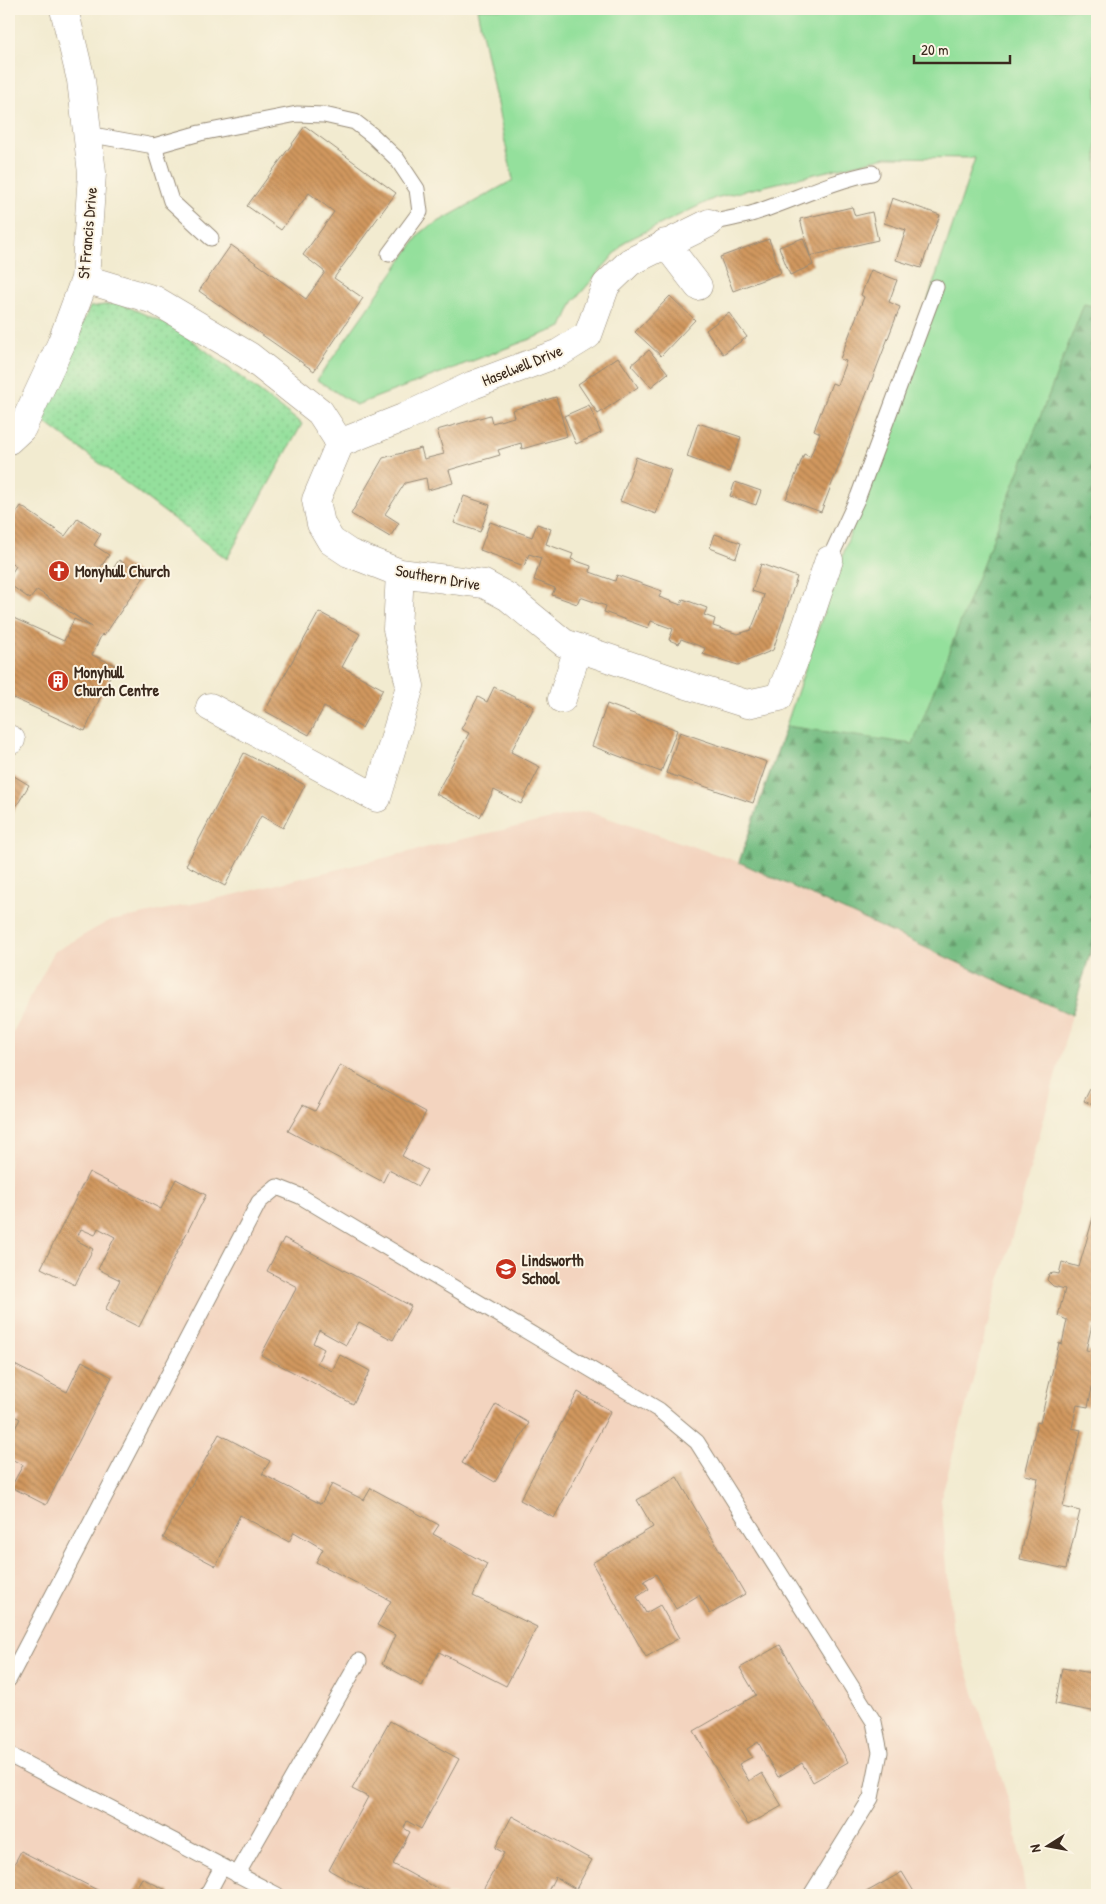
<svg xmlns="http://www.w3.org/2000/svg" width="1106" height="1904" viewBox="0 0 1106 1904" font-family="'Patrick Hand',sans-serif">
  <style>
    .built { fill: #f3d4bf }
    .grass { fill: url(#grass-dots); stroke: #68855d }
    .forest { fill: url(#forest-firs); stroke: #597451 }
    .park { fill: #94e09c; stroke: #68855d }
    .building { fill: url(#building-back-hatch) }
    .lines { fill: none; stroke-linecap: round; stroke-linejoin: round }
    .service-casing { stroke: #968a77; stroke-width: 17 }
    .minor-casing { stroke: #968a77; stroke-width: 29 }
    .service { stroke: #fff; stroke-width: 15 }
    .minor { stroke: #fff; stroke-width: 28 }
    .labels { text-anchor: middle; stroke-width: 4; stroke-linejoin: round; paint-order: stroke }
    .street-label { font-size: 16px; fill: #3b2a1e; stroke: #fcf5e5 }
    .poi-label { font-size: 16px; font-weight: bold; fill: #3b2a1e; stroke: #fcf5e5; text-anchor: start }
  </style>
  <defs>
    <pattern id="grass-dots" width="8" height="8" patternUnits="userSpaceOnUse" patternTransform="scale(1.25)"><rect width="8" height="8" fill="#94e09c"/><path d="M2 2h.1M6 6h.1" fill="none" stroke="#80c086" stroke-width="1.8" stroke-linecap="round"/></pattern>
    <pattern id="forest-firs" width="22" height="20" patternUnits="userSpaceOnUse" patternTransform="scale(1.25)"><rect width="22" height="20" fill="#77be84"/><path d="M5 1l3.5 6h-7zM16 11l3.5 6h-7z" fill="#639b6b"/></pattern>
    <pattern id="building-back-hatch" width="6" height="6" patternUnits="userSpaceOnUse" patternTransform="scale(1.25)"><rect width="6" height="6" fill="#d1985e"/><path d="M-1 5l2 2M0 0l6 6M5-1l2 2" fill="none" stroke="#ab7c4d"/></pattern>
  </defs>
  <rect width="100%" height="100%" fill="#fcf5e5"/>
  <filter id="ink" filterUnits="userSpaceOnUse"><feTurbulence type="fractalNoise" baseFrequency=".02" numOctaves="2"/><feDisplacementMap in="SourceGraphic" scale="10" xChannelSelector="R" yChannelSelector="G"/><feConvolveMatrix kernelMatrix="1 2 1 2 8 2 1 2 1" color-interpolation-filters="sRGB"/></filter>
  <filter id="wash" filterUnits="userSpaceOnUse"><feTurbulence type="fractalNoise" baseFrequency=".0096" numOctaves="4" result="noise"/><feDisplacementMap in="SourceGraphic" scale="20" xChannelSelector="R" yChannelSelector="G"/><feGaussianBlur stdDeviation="1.12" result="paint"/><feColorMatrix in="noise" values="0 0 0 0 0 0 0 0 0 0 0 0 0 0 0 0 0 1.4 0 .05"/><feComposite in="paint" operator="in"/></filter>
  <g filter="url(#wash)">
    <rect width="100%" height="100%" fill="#f2ebd0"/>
    <path class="built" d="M587 811 739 862 1072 1015 941 1498 952 1624 1013 1814 1026 1895H9V1040L54 952 107 922 233 895 445 843Z"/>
    <path class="grass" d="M119 303 176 328 302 424 227 559 38 417 90 307Z"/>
    <path class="forest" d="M1084 303 1097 307V930L1072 1015 739 862 786 726 913 743Z"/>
    <path class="park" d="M477 9H1097V307L1084 304 913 744 786 726 975 158 886 157 715 198 626 241 573 302 562 327 356 405 317 380 422 231 513 180Z"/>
    <g id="blocks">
      <path class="building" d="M10 93 13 165H9V94Z
        M305 126 396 193 334 278 363 298 314 371 199 291 231 245 306 299 325 272 303 255 334 212 309 193 281 230 247 206Z
        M892 198 940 215 921 268 896 260 906 230 884 223Z
        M852 207 855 216 872 212 878 240 810 256 813 265 790 275 779 247 803 238 810 256 800 219Z
        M769 239 781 273 733 291 720 257Z
        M871 270 897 280 889 302 900 307 821 512 786 499 804 454 810 457 820 433 814 430 832 383 837 385 846 361 840 359 864 297 861 295Z
        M670 296 695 320 661 356 635 332Z
        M729 313 747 337 723 354 706 330Z
        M649 350 668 373 651 387 631 365Z
        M618 357 638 387 598 414 578 384Z
        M556 397 567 436 522 449 521 443 498 450 500 455 449 470 453 483 428 490 426 478 405 483 385 514 399 523 390 537 351 514 383 458 421 448 424 459 444 454 437 430 490 415 492 423 514 417 512 410Z
        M589 405 601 433 576 444 564 416Z
        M698 423 741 437 729 472 687 457Z
        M636 457 671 470 656 514 620 501Z
        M735 482 761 491 756 505 730 496Z
        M464 496 490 505 480 532 454 523Z
        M21 506 65 536 78 518 101 534 94 545 109 555 100 568 109 574 119 560 144 577 104 636 102 634 92 655 115 665 85 731 9 696V616L64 641 74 619 92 627 37 590 30 599 9 584V577L16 566 9 561V524Z
        M490 522 532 537 537 524 551 529 546 544 573 554 571 559 591 566 590 572 615 581 617 575 662 591 659 597 681 605 683 599 707 608 704 615 715 619 713 626 738 634 751 630 761 605 764 595 752 591 761 564 797 577 773 650 738 665 703 654 705 648 681 639 679 644 669 640 673 629 651 621 648 628 604 612 606 606 580 597 577 604 552 595 555 588 534 580 541 558 529 554 524 566 480 550Z
        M715 534 741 543 736 558 710 548Z
        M319 612 360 634 342 667 383 689 362 728 324 707 309 735 265 711Z
        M494 687 534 707 511 752 540 767 521 804 494 790 480 817 436 794 469 733 461 729 478 697 487 702Z
        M607 704 677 730 661 772 592 746Z
        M680 732 767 762 753 803 666 773Z
        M244 753 305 785 283 828 261 816 225 886 186 865Z
        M9 773 29 785 9 819Z
        M340 1065 426 1112 402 1156 427 1170 418 1186 389 1170 383 1182 288 1131 303 1105 315 1111Z
        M1097 1075V1107L1084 1101Z
        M89 1172 161 1209 176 1179 206 1195 139 1327 105 1310 120 1280 98 1269 115 1237 98 1228 95 1235 81 1229 76 1240 93 1249 75 1285 41 1268Z
        M1097 1204V1327L1092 1325 1086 1350 1097 1352V1364L1088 1407 1077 1405 1072 1428 1081 1430 1063 1507 1080 1511 1066 1569 1020 1559 1038 1478 1025 1475 1037 1422 1040 1423 1059 1343 1062 1344 1067 1320 1058 1316 1065 1289 1053 1286 1047 1280 1049 1274 1054 1273 1059 1274 1062 1262 1079 1267Z
        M284 1238 411 1306 393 1340 359 1322 346 1345 319 1330 313 1343 324 1349 317 1363 332 1371 340 1355 370 1371 353 1404 261 1355 297 1287 267 1271Z
        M82 1361 112 1377 46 1505 11 1487 23 1465 9 1458V1440L20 1419 9 1413V1362L67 1392Z
        M578 1392 611 1411 554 1518 520 1500Z
        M496 1404 529 1423 495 1482 462 1463Z
        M219 1434 270 1461 262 1474 321 1504 332 1484 364 1500 371 1488 439 1525 433 1534 487 1564 473 1596 537 1627 506 1686 439 1652 422 1686 382 1664 395 1635 377 1625 391 1601 316 1562 323 1549 294 1532 289 1542 240 1515 216 1566 163 1538Z
        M677 1477 745 1594 710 1614 699 1595 676 1609 656 1574 644 1581 649 1589 637 1597 646 1613 660 1605 679 1638 646 1657 592 1563 653 1527 637 1500Z
        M780 1645 848 1762 813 1782 802 1763 778 1777 758 1742 747 1749 752 1757 739 1764 749 1781 762 1773 782 1806 748 1825 694 1731 756 1695 740 1668Z
        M1062 1668 1097 1674V1712L1055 1704Z
        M390 1721 459 1759 421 1829 407 1821 404 1828 410 1832 393 1864 449 1895H375L329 1870 368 1797 352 1789Z
        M512 1816 592 1860 576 1889 555 1877 546 1895 532 1894 480 1895 504 1853 495 1848Z
        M21 1851 107 1895H9V1874Z
        M902 1872 916 1895H861Z
        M142 1878 170 1892 168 1895H132Z"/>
    </g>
  </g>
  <g filter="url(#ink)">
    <use href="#blocks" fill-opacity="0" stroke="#968a77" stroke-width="1"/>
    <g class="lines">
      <g class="service-casing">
        <path id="service" d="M87 134 154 146 200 133 297 114 324 115 355 122 373 136 397 159 417 189 420 212 389 254
          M154 146 171 201 211 238
          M709 223C724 220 740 217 754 213 794 200 831 181 872 173
          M829 560 858 497 936 287
          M9 1679 259 1202 277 1187 300 1196 659 1410 697 1442 874 1722 880 1752 871 1798 811 1895
          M9 1755 277 1895
          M237 1875 359 1661
          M207 1895 222 1867"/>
      </g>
      <g class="minor-casing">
        <path id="minor" d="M665 243 698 286
          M85 279 155 300 249 356 320 412 340 443
          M9 440 22 428 61 344 85 279 92 173 81 80 64 9
          M340 443 316 500 321 524 331 541 349 553 400 573 484 584 508 597 564 643 687 685 747 704 779 697 797 654 829 560
          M340 443 403 418 473 385 559 353 588 335 606 285 630 262 709 223
          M562 699 578 648
          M210 707 377 798 410 686 397 629 400 573
          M9 739 11 740"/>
      </g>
      <use href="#service" class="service"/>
      <use href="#minor" class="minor"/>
    </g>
  </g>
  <defs>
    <g id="church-disc" transform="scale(1.125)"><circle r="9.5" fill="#c8321e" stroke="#fcf5e5"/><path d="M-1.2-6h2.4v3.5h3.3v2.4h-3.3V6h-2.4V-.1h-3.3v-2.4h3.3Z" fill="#fff"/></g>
    <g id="building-disc" transform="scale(1.125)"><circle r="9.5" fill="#c8321e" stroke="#fcf5e5"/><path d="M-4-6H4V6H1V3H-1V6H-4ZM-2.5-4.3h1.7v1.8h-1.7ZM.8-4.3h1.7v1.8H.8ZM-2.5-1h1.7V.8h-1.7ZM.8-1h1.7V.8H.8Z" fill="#fff"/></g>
    <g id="school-disc" transform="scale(1.125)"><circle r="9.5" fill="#c8321e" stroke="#fcf5e5"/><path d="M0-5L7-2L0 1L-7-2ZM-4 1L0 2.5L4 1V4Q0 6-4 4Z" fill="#fff"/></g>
  </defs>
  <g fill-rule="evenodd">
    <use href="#church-disc" x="59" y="571"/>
    <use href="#building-disc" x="58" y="681"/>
    <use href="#school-disc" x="506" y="1269"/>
  </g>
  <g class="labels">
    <g class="street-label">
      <text transform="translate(87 233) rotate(-85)" y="6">St Francis Drive</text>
      <text transform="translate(522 365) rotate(-22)" y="6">Haselwell Drive</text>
      <text transform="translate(438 577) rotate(10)" y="6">Southern Drive</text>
    </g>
    <g class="poi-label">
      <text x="75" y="577">Monyhull Church</text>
      <text x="74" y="678">Monyhull<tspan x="74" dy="18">Church Centre</tspan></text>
      <text x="522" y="1266">Lindsworth<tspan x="522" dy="18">School</tspan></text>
    </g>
  </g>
  <rect width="1106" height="1904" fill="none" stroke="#fcf5e5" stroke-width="30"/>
  <g transform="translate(1048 1846) rotate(259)" stroke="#fcf5e5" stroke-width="4" paint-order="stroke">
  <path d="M0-4L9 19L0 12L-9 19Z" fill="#3b2a1e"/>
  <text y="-8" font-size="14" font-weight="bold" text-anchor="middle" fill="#3b2a1e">N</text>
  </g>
  <path d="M914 55v8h96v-8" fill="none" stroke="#3b2a1e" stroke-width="2.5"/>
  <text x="921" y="55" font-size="15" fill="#3b2a1e" stroke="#fcf5e5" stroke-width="4" paint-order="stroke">20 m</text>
</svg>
